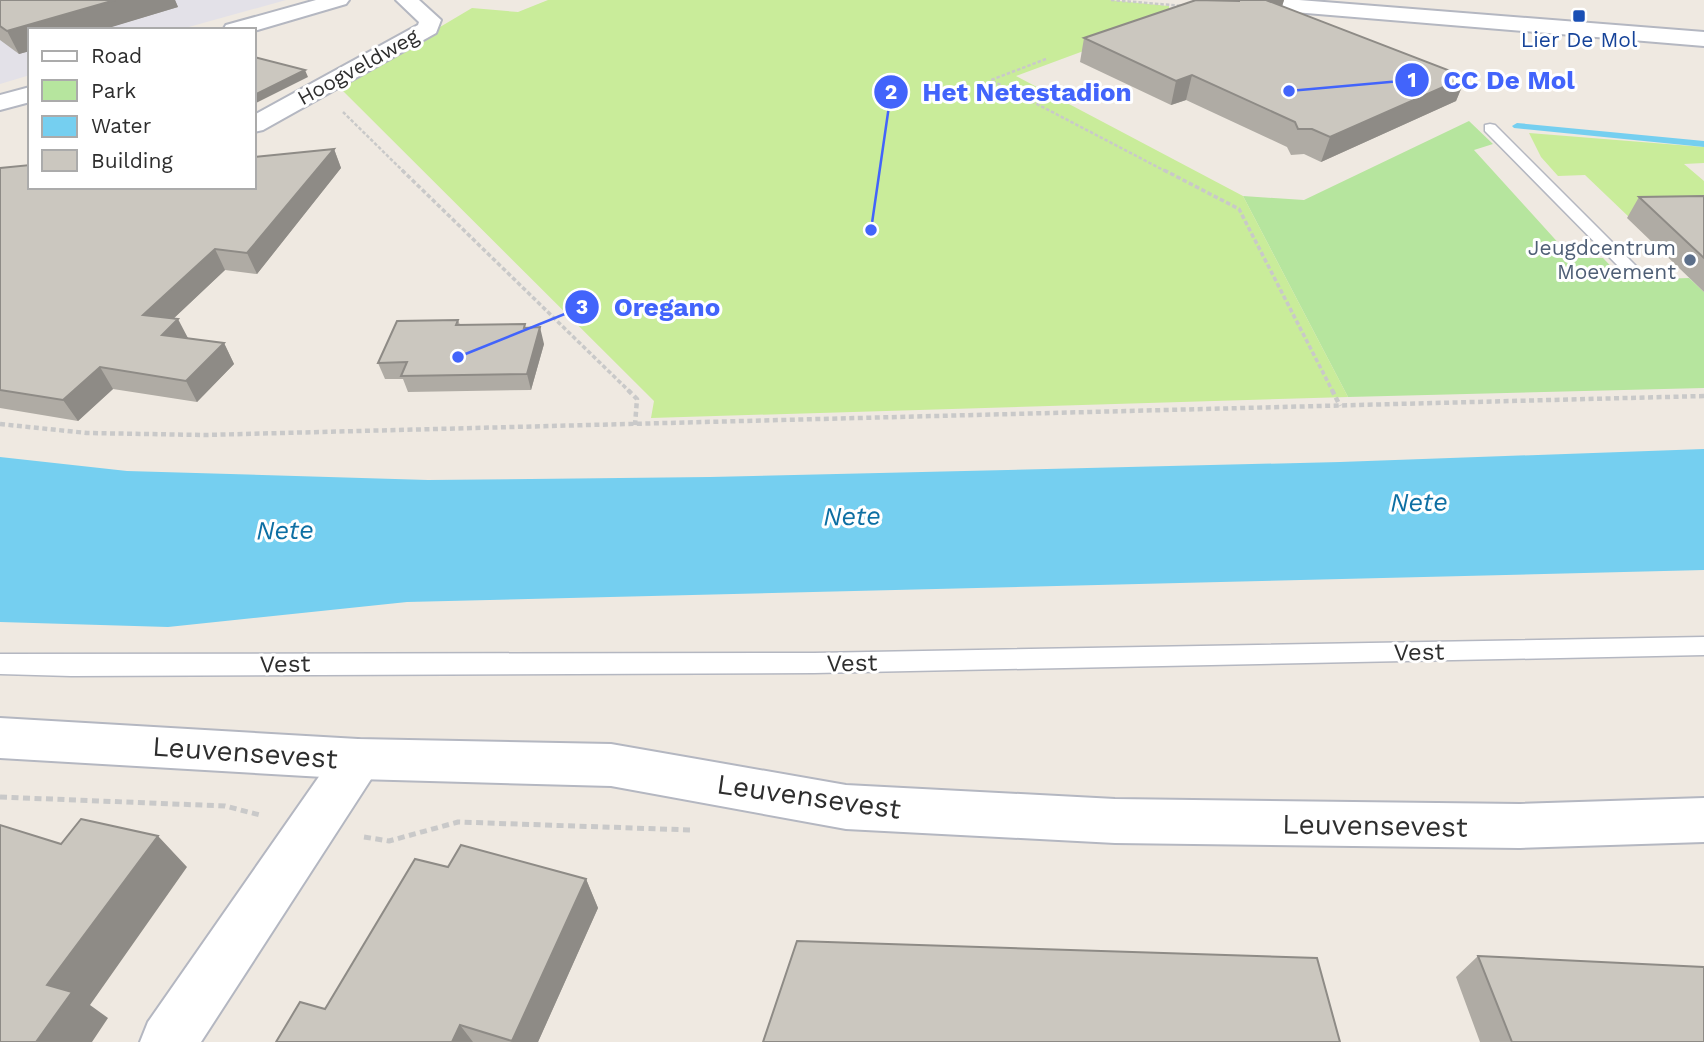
<svg xmlns="http://www.w3.org/2000/svg" width="1704" height="1042" viewBox="0 0 1704 1042" font-family="'Work Sans',sans-serif">
  <style>
    .industrial { fill: #e3e1e8 }
    .green { fill: #b6e59e }
    .pitch { fill: #c9ec9a }
    .water { fill: #75cff0 }
    .lines { fill: none; stroke-linecap: round; stroke-linejoin: round }
    .stream { fill: #75cff0; fill-rule: evenodd }
    .service-casing { stroke: #b4b7c1; stroke-width: 3 }
    .minor-casing { stroke: #b4b7c1; stroke-width: 4 }
    .tertiary-casing { stroke: #b4b7c1; stroke-width: 4 }
    .path-far3 { stroke: #c9c9c9; stroke-width: 2.5; stroke-dasharray: 3.5 2; stroke-linecap: butt }
    .path-far2 { stroke: #c9c9c9; stroke-width: 3.5; stroke-dasharray: 4.5 2.5; stroke-linecap: butt }
    .path-far1 { stroke: #c9c9c9; stroke-width: 4.5; stroke-dasharray: 5 3.5; stroke-linecap: butt }
    .path { stroke: #c9c9c9; stroke-width: 5; stroke-dasharray: 7 4.5; stroke-linecap: butt }
    .service { fill: #fff; fill-rule: evenodd }
    .minor { fill: #fff; fill-rule: evenodd }
    .tertiary { fill: #fff; fill-rule: evenodd }
    .wall { fill: #afaba4 }
    .shaded-wall { fill: #8e8b86 }
    .building { fill: #cbc7bf; stroke: #8e8b86; stroke-width: 2 }
    .transit-dot { fill: #1a4fb4; stroke: #fff; stroke-width: 2.5 }
    .service-dot { fill: #5c6f8a; stroke: #fff; stroke-width: 2.5 }
    .labels { text-anchor: middle; stroke-width: 6; stroke-linejoin: round; paint-order: stroke }
    .far-transit-label { font-size: 21px; fill: #164399; stroke: #fff }
    .far-street-label { font-size: 21px; fill: #2e2e2e; stroke: #fff }
    .far-service-label { font-size: 21px; fill: #4e5e75; stroke: #fff; text-anchor: end }
    .street-label { font-size: 24px; fill: #2e2e2e; stroke: #fff }
    .water-label { font-size: 26px; font-style: italic; fill: #0d6fa3; stroke: #fff }
    .near-street-label { font-size: 28px; fill: #2e2e2e; stroke: #fff }
    .leader { fill: none; stroke: #4264fb; stroke-width: 2.5 }
    .callout-dot { fill: #4264fb; stroke: #fff; stroke-width: 2.5 }
    .mark-label { font-size: 21px; text-anchor: middle; font-weight: bold; fill: #fff }
    .callout-label { font-size: 26px; text-anchor: middle; font-weight: bold; fill: #4264fb; stroke: #fff; stroke-width: 6; stroke-linejoin: round; paint-order: stroke }
  </style>
  <rect width="100%" height="100%" fill="#efe9e1"/>
  <path class="industrial" d="M0 0H286L178 30H30V75L0 84Z"/>
  <path class="green" d="M1469 121 1493 144 1474 150 1572 258H1603L1624 280 1689 278 1704 292V388L1348 397 1243 196 1304 200Z"/>
  <path class="pitch" d="M548 0H1109L1169 6 1170 19 1016 76 1243 196 1348 397 651 418 654 401 339 87 472 8 518 12Z
    M1529 133 1704 147V163L1684 164 1704 181V216L1630 218 1585 175 1558 176 1541 157Z"/>
  <path class="water" d="M1704 449V570L407 602 168 627 0 622V457L127 471 428 480 710 477 1340 462Z"/>
  <g class="lines">
    <path class="stream" d="M1517 123 1704 141V147L1514 128 1512 126Z"/>
    <g class="service-casing">
      <path id="service" d="M1490 124 1495 125 1636 266 1638 269 1636 272H1624L1485 131V125Z
        M1704 637V655L814 673 71 676 0 674V654L814 653Z"/>
    </g>
    <g class="minor-casing">
      <path id="minor" d="M316 0H349L346 4 254 31 223 30 226 25Z
        M396 0H419L441 20 436 33 263 130 254 132V115L418 25 419 22Z
        M30 87V102L0 110V95Z
        M358 739 375 745 381 759 375 773 201 1042H140L148 1022 341 745Z"/>
    </g>
    <g class="tertiary-casing">
      <path id="tertiary" d="M1212 0H1299L1704 32V46L1222 6 1215 4Z
        M0 718 358 739 611 744 846 785 1115 799 1520 804 1704 798V842L1520 848 1115 843 846 829 611 786 358 779 0 758Z"/>
    </g>
    <path class="path-far3" d="M1111 0 1183 6
      M1046 59 991 80 1167 172
      M343 112 404 172"/>
    <path class="path-far2" d="M402 170 630 392
      M1164 170 1239 209 1333 392"/>
    <path class="path-far1" d="M628 390 637 399 635 425
      M1332 390 1340 406
      M0 424 87 433 205 435 1704 396"/>
    <path class="path" d="M0 797 225 806 260 815
      M364 837 389 841 458 822 691 830"/>
    <use href="#service" class="service"/>
    <use href="#minor" class="minor"/>
    <use href="#tertiary" class="tertiary"/>
  </g>
  <path class="wall" d="M0 0H175L178 7 19 54 0 40Z
    M1235 0H1284L1282 6 1466 77 1456 101 1321 162 1304 154 1291 155 1287 147 1186 100 1171 105 1080 62 1084 38 1235 1Z
    M334 149 341 168 257 274 225 270 173 319 188 338 224 343 234 364 197 402 113 389 78 421 0 408V168L30 187Z
    M1704 196V292L1627 218 1639 197Z
    M458 320 460 325 544 344 531 390 408 392 403 379H385L378 363Z
    M448 867 586 879 598 908 538 1042H276L325 1009Z
    M1478 956 1704 1042H1480L1456 977Z"/>
  <path class="shaded-wall" d="M115 0H175L178 7 102 30H30V51L19 54 7 31Z
    M1263 0H1284L1280 13Z
    M305 70 308 77 254 104V95Z
    M1192 75 1186 100 1171 105 1176 81Z
    M1466 77 1456 101 1321 162 1330 137Z
    M334 149 341 168 257 274 247 253Z
    M215 249 225 270 155 336 143 315Z
    M178 319 189 340 162 335Z
    M540 327 544 344 531 390 527 374Z
    M224 343 234 364 197 402 186 381Z
    M100 367 113 389 78 421 63 400Z
    M158 836 187 867 90 1005 108 1018 92 1042H36L47 985Z
    M586 879 598 908 538 1042H513L512 1041Z
    M460 1025 473 1042H452Z"/>
  <path class="building" d="M0 0H115L7 31 0 26Z
    M1196 0 1239 1V0H1266L1466 77 1330 137 1312 129H1298L1295 122 1192 75 1176 81 1084 38Z
    M254 57 305 70 254 95Z
    M334 149 247 253 215 249 143 315 178 319 162 335 224 343 186 381 100 367 63 400 0 390V168L30 165V187H254V157Z
    M1704 196V258L1639 197Z
    M458 320 456 325 525 324 524 328 540 327 527 374 401 376 407 362 378 363 397 321Z
    M81 819 158 836 47 985 72 992 36 1042H0V825L61 844Z
    M461 845 586 879 512 1041 460 1025 452 1042H276L300 1002 325 1009 415 859 448 867Z
    M797 941 1317 958 1340 1042H763Z
    M1478 956 1704 967V1042H1512Z"/>
  <rect class="transit-dot" x="1572" y="9" width="14" height="14" rx="3.5"/>
  <circle class="service-dot" cx="1690" cy="260" r="7"/>
  <g class="labels">
    <g class="far-transit-label">
      <text x="1579" y="47">Lier De Mol</text>
    </g>
    <g class="far-street-label">
      <text transform="translate(358 67) rotate(-29)" y="7">Hoogveldweg</text>
    </g>
    <g class="far-service-label">
      <text x="1676" y="255">Jeugdcentrum<tspan x="1676" dy="24">Moevement</tspan></text>
    </g>
    <g class="street-label">
      <text transform="translate(1419 652) rotate(-1)" y="8">Vest</text>
      <text transform="translate(852 663) rotate(-1)" y="8">Vest</text>
      <text transform="translate(285 664) rotate(-1)" y="8">Vest</text>
    </g>
    <g class="water-label">
      <text transform="translate(1419 502) rotate(-1)" y="9">Nete</text>
      <text transform="translate(852 516) rotate(-1)" y="9">Nete</text>
      <text transform="translate(285 530) rotate(-1)" y="9">Nete</text>
    </g>
    <g class="near-street-label">
      <text transform="translate(245 752) rotate(4)" y="10">Leuvensevest</text>
      <text transform="translate(809 796) rotate(8)" y="10">Leuvensevest</text>
      <text transform="translate(1375 825) rotate(1)" y="10">Leuvensevest</text>
    </g>
  </g>
  <path class="leader" d="M1289 91L1412 80M871 230L891 92M458 357L582 307"/>
  <g class="callout-dot">
    <circle cx="1289" cy="91" r="7"/>
    <circle cx="871" cy="230" r="7"/>
    <circle cx="458" cy="357" r="7"/>
    <circle cx="1412" cy="80" r="18"/>
    <circle cx="891" cy="92" r="18"/>
    <circle cx="582" cy="307" r="18"/>
  </g>
  <g class="mark-label">
    <text x="1412" y="87">1</text>
    <text x="891" y="99">2</text>
    <text x="582" y="314">3</text>
  </g>
  <g class="callout-label">
    <text x="1509" y="89">CC De Mol</text>
    <text x="1027" y="101">Het Netestadion</text>
    <text x="667" y="316">Oregano</text>
  </g>
  <rect x="28" y="28" width="228" height="161" fill="#ffffff" stroke="#ababab" stroke-width="2"/>
  <rect x="42" y="51" width="35" height="10" fill="#ffffff" stroke="#ababab" stroke-width="2"/>
  <text x="91" y="63" font-size="21" fill="#2e2e2e">Road</text>
  <rect x="42" y="80" width="35" height="21" fill="#b6e59e" stroke="#ababab" stroke-width="2"/>
  <text x="91" y="98" font-size="21" fill="#2e2e2e">Park</text>
  <rect x="42" y="116" width="35" height="21" fill="#75cff0" stroke="#ababab" stroke-width="2"/>
  <text x="91" y="133" font-size="21" fill="#2e2e2e">Water</text>
  <rect x="42" y="150" width="35" height="21" fill="#cbc7bf" stroke="#ababab" stroke-width="2"/>
  <text x="91" y="168" font-size="21" fill="#2e2e2e">Building</text>
</svg>
